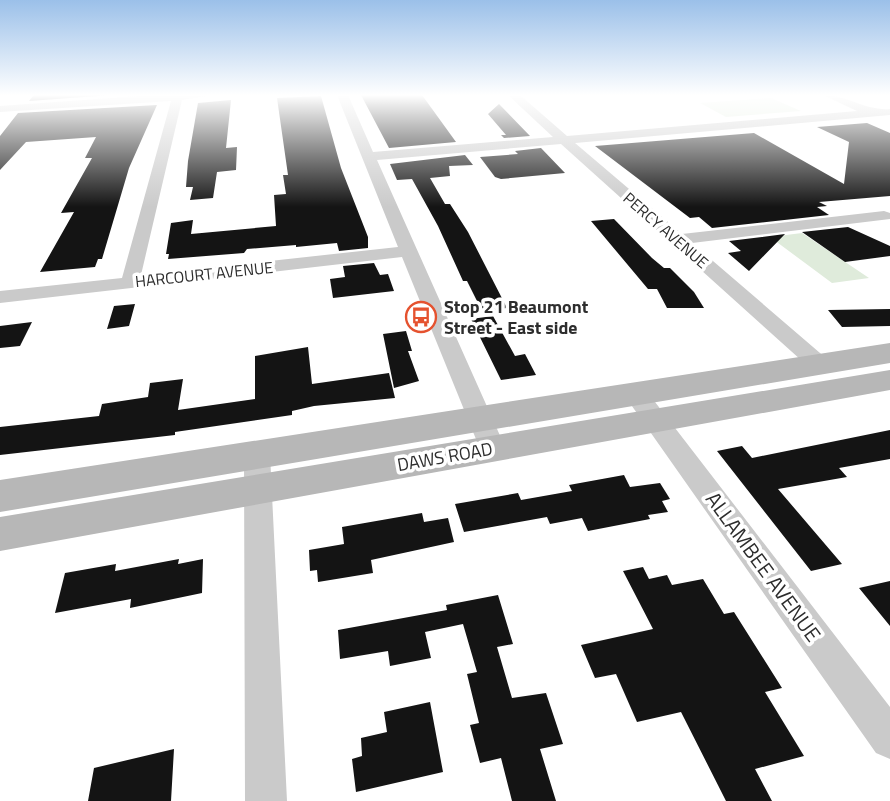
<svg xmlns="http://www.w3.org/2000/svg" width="890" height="801" viewBox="0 0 890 801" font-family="'Titillium Web',sans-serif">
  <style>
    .green { fill: #dfebdb }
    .building { fill: #141414 }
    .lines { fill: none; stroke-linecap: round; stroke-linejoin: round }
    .street { fill: #cacaca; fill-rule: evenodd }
    .secondary { fill: #b7b7b7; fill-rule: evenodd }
    .labels { text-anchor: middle; stroke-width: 7; stroke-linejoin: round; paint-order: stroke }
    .far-street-label { font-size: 16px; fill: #2d2d2d; stroke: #fff }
    .poi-label { font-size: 18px; font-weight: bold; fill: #2d2d2d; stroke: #fff; text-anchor: start }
    .street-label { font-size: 18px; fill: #2d2d2d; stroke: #fff }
    .near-street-label { font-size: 21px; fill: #2d2d2d; stroke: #fff }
  </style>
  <rect width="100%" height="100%" fill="#fff"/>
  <path class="green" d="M771 98 801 111 726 117 700 103Z
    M802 233 869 278 832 283 770 237Z"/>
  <path class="building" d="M34 95H112L29 101Z
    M361 95H422L456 142 389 148Z
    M321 96 341 168 368 237V248L339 251 337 243 296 247V245L247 249 244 253 168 259 169 254H166L171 223 193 220 191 234 276 226 274 195 286 194 283 175H288L277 98Z
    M231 100 226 148 237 147 236 170 217 172 213 198 190 200 193 187H186L188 161 198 103Z
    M499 104 530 136 504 138 501 135H506L488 114Z
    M157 105 129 168 102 259H98L95 267 40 272 74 212 61 213 92 158H85L96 137 26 142 0 170V136L18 113Z
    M867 123 890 133V196L819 202 827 206 817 207 829 215 712 228 699 217 690 218 595 146 754 133 844 184 849 142 817 127Z
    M541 148 565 173 501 179 495 177 480 157 518 154 515 151Z
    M465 155 473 165 449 166 450 176 430 178 445 204H450L468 232 507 308 482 311 467 281H463L438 226 412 179 397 180 390 164Z
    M614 219 652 258 664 268H670L694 292 704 308H667L657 289H648L591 221Z
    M848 227 890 246V256L845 262 802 232Z
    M785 234 749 271 728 253 741 251 729 241Z
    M374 263 380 275 388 274 394 291 333 298 330 279 345 277 343 266Z
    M135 304 129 326 107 329 114 306Z
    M890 309V326L842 327 828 310Z
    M493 316 515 356 525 354 536 375 501 380 471 319Z
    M32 322 20 346 0 348V326Z
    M406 331 412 351H408L419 381 394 388 383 334Z
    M308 347 312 384 389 373 395 398 314 406 292 411V415L175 432V435L0 455V427L99 416 102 404 148 397 150 383 183 379 178 410 255 399V356Z
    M890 430V459L839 468 847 477 778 489 842 564 811 571 717 451 742 446 752 458Z
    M624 475 630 487 660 483 670 499 662 501 668 512 648 515 650 519 588 531 582 518 550 524 547 517 464 532 455 504 518 493 521 500 572 491 569 485Z
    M422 513 424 522 448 518 454 542 371 560 373 573 318 582 317 570 310 571 309 550 344 544 342 527Z
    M179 559 178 564 203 559 202 593 130 608 131 599 55 613 65 573 116 564 115 571Z
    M643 567 649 579 667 575 672 585 703 579 724 614 734 612 782 688 765 692 804 756 755 769 772 801H726L681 712 637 722 616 674 595 678 581 645 653 629 623 571Z
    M890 581V626L859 588Z
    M498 595 513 644 497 647 512 698 546 693 563 744 540 749 556 801H512L501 758 480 763 470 725 479 723 467 674 477 672 463 624 425 632 431 658 390 666 388 651 340 659 338 630 447 610 446 605Z
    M430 702 443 772 356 792 352 759 362 756 361 738 387 732 384 712Z
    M174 749 171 801H88L94 768Z"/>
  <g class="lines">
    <path class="street" d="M153 95H211L182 100 141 275 398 247 337 95H348L373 152 553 137 508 95H520L567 136 857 111 823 95C847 95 866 111 890 109V115L575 143 682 234 884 211 890 213V219L692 243 827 359 830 364 819 371 811 369 561 144 377 160 506 449 502 456 493 458 484 456 480 449 402 257 0 303V291L122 278 171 101 0 112V106Z
      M636 386 645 389 890 707V759L876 753 627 399 624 394 627 389Z
      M257 445 267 447 270 454 287 801H245L244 454 247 447Z"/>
    <path class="secondary" d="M890 343V363L0 512V480Z
      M890 370V390L0 551V517Z"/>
  </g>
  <linearGradient id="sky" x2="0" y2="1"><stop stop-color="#9bc0e9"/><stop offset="0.46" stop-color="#fff"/><stop offset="1" stop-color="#fff" stop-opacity="0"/></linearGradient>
  <rect width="890" height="207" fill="url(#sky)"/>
  <defs>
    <g id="bus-ring" transform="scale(1.575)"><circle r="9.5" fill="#fff" stroke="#e5522f" stroke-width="1.5"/><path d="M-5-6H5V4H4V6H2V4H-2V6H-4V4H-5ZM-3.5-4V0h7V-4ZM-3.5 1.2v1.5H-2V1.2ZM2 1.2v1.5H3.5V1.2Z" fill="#e5522f"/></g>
  </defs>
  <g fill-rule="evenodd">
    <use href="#bus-ring" x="421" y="317"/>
  </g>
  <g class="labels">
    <g class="far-street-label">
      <text transform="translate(666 230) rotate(41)" y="6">PERCY AVENUE</text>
      <text transform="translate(204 274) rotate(-6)" y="6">HARCOURT AVENUE</text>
    </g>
    <g class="poi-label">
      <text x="444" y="313">Stop 21 Beaumont<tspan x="444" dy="21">Street - East side</tspan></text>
    </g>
    <g class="street-label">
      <text transform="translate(445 457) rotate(-10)" y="6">DAWS ROAD</text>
    </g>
    <g class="near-street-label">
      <text transform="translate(763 567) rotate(54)" y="7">ALLAMBEE AVENUE</text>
    </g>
  </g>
</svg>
